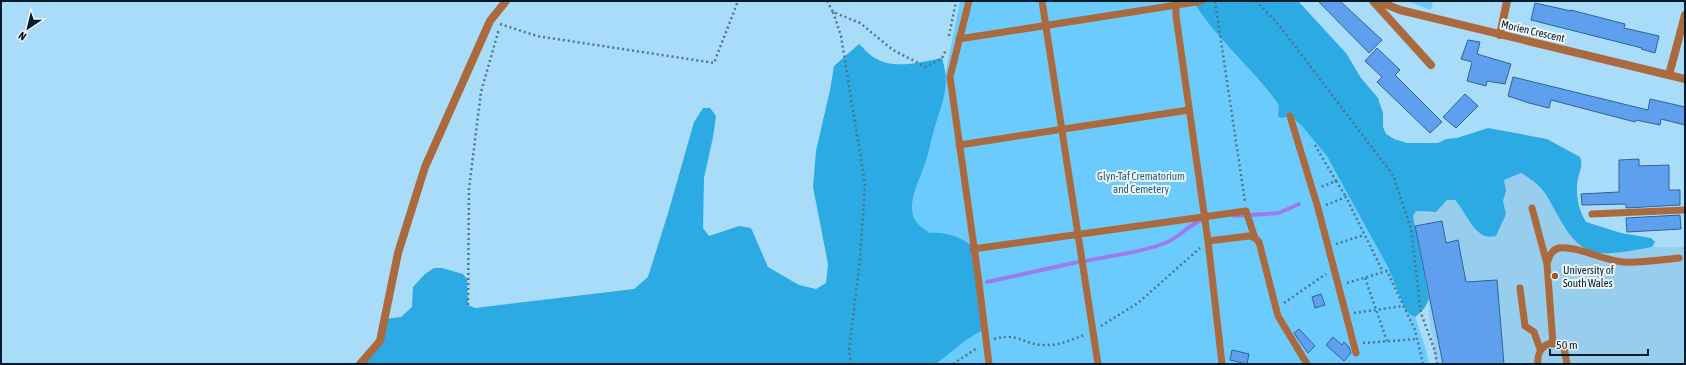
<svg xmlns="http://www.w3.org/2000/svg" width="1686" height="365" viewBox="0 0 1686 365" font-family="'Asap Condensed',sans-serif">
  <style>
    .built { fill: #98ceed }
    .green { fill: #6ccbfd }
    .forest { fill: #2caae3 }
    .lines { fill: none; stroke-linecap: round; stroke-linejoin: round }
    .stream { stroke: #9b7cf0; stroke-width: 4 }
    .building { fill: #5ea0ee; stroke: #2f629d }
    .path { stroke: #4f768b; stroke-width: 2.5; stroke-dasharray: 2 3; stroke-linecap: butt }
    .lane { stroke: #ab6a3e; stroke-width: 7 }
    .street { stroke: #ab6a3e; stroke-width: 8 }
    .poi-dot { fill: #9c5929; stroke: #eef6fb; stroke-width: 1.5 }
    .labels { text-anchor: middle; stroke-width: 4; stroke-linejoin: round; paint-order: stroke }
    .street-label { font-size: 11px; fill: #001b29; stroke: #eef6fb }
    .park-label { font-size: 11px; fill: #205e7c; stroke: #eef6fb }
    .poi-label { font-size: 11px; fill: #001b29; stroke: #eef6fb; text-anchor: start }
  </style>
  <rect width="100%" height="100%" fill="#a9dcf9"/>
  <path class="built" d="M1521 173 1530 178 1543 192 1575 241 1584 248 1599 253 1652 247H1685V364H1436L1429 317V299L1413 216 1417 210 1426 213 1436 212 1447 200H1455L1462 208 1479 234 1506 214 1503 201 1506 191 1504 180Z"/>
  <path class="green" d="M960 1H1240L1384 180 1415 317 1426 349 1429 364H853L946 71Z
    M1407 1H1433L1431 10Z"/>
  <path class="forest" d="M1193 1H1298L1346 53 1361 78 1378 98 1383 113V127L1386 134 1394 139 1407 143H1438L1446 139 1457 138 1488 128 1547 139 1580 157C1583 164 1580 171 1578 178 1575 192 1578 209 1586 222L1621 233 1651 238 1655 242 1652 247C1636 250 1617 254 1600 253 1571 252 1558 212 1544 192 1538 184 1530 178 1521 173L1504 180 1506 191 1503 201 1506 214 1496 236C1475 242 1467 213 1455 200H1447L1436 212 1416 211 1413 216 1429 299C1426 307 1422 312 1415 317L1410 314 1405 309 1388 267 1327 156 1303 127 1291 116 1281 118 1278 116 1279 105C1253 68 1217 40 1193 1Z
    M859 44C864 48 869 55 875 58 893 70 922 62 942 58 950 85 944 97 936 123 931 138 929 154 923 169 918 182 911 197 912 210 913 222 921 227 930 233 946 232 957 236 971 245L984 329 966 340 936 364H360L380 341 385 319 401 317 412 307 413 287 425 274 434 268H442L463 274 467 279 468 305 475 308 634 289 648 277 669 210 694 122 703 108H710L716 116 713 137 704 178 703 228 709 236 739 226 751 228 768 267 799 285 816 289 826 283 828 264 813 187 816 151 830 90 834 66Z"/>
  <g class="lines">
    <path class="stream" d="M1251 215 1279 213 1299 204
      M1234 216 1245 215
      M1086 261C1112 255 1141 253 1165 243 1179 238 1188 225 1202 220
      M987 282 1078 262"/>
  </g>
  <path class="building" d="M1318 1H1340L1382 40 1369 53Z
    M1535 3 1571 11V10L1625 24 1624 28 1659 36 1655 53 1641 49 1642 48 1531 20Z
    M1468 40 1480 42 1477 54 1511 64 1505 84 1487 81 1486 86 1467 81 1472 62 1461 59Z
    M1377 48 1400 70 1395 75 1442 122 1430 133 1377 82 1382 77 1365 61Z
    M1513 77 1648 110 1650 99 1685 107V125L1661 119 1660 125 1636 120 1635 122 1551 100 1549 108 1529 103 1508 96Z
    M1465 94 1478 106 1456 128 1443 117Z
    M1639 159V166L1669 165V190H1680V205L1626 208V204L1582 205 1581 194 1619 192V160Z
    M1680 215 1681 229 1627 232 1626 218Z
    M1442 221 1446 243 1458 240 1466 282 1497 280 1504 364H1443L1415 226Z
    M1321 294 1325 305 1315 308 1312 297Z
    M1299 329 1315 346 1308 353 1294 333Z
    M1333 337 1342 345 1344 342 1349 347 1351 353 1344 361 1326 345Z
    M1232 350 1249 354 1247 364 1230 360Z"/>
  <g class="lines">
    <path class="path" d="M827 1 833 12 860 23 893 50 926 67 942 58 946 50
      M1215 1 1245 202
      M1256 1 1278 24 1393 175 1411 229 1421 313 1435 351 1437 364
      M833 12 841 36 865 184 860 259 849 351 851 364
      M500 24 537 36 714 63 738 1
      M949 36 956 1
      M1315 145 1336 181 1321 187
      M1336 181 1346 197
      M1326 205 1346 197 1383 272
      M1336 244 1364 235
      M1365 278 1387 341
      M1347 283 1387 271 1415 330 1423 364
      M1284 303 1326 274
      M468 305 469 188 481 92 499 29
      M1354 313 1403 306
      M1101 326 1138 303 1200 248
      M994 339C1018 332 1024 345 1044 345 1058 346 1071 340 1084 335
      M1363 343 1418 339
      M953 364 977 348"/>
    <path class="lane" d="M969 1 950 77 978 275 989 364
      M1042 1 1098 364
      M1176 1V16L1208 241
      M959 39 1202 1
      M1290 116 1318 208 1356 353
      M959 145 1189 110
      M1532 208 1547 264 1553 344
      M1592 214 1685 210
      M973 249 1246 211 1255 238
      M1547 264C1549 257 1551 250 1559 248 1575 245 1605 261 1623 262 1641 263 1660 260 1679 258
      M1520 288 1525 326 1534 332 1540 349
      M1222 364 1208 241 1249 236 1255 238 1259 242 1278 316 1307 364
      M1538 364C1536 348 1551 336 1564 348L1567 364"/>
    <path class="street" d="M1373 1 1431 65
      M1378 1 1400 10 1685 79
      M1500 35 1507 1
      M1669 75 1685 15
      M360 364 380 341 398 253 425 167 490 21 506 1"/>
  </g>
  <circle class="poi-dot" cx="1555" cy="276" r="4"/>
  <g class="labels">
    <g class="street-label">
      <text transform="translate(1533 31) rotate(13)" y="4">Morien Crescent</text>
    </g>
    <g class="park-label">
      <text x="1141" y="180">Glyn-Taf Crematorium<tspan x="1141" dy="13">and Cemetery</tspan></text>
    </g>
    <g class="poi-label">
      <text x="1563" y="274">University of<tspan x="1563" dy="13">South Wales</tspan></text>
    </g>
  </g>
  <rect width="1686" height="365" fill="none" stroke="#001b29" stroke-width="4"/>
  <g transform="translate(28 28) rotate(215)" stroke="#eef6fb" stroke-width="3" paint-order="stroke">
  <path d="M0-3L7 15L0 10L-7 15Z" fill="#001b29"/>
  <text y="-6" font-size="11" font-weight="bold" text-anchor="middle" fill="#001b29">N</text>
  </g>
  <path d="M1550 349v6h98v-6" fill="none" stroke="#001b29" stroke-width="2"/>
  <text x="1556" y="349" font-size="12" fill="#001b29" stroke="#eef6fb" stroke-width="3" paint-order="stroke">50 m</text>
</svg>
